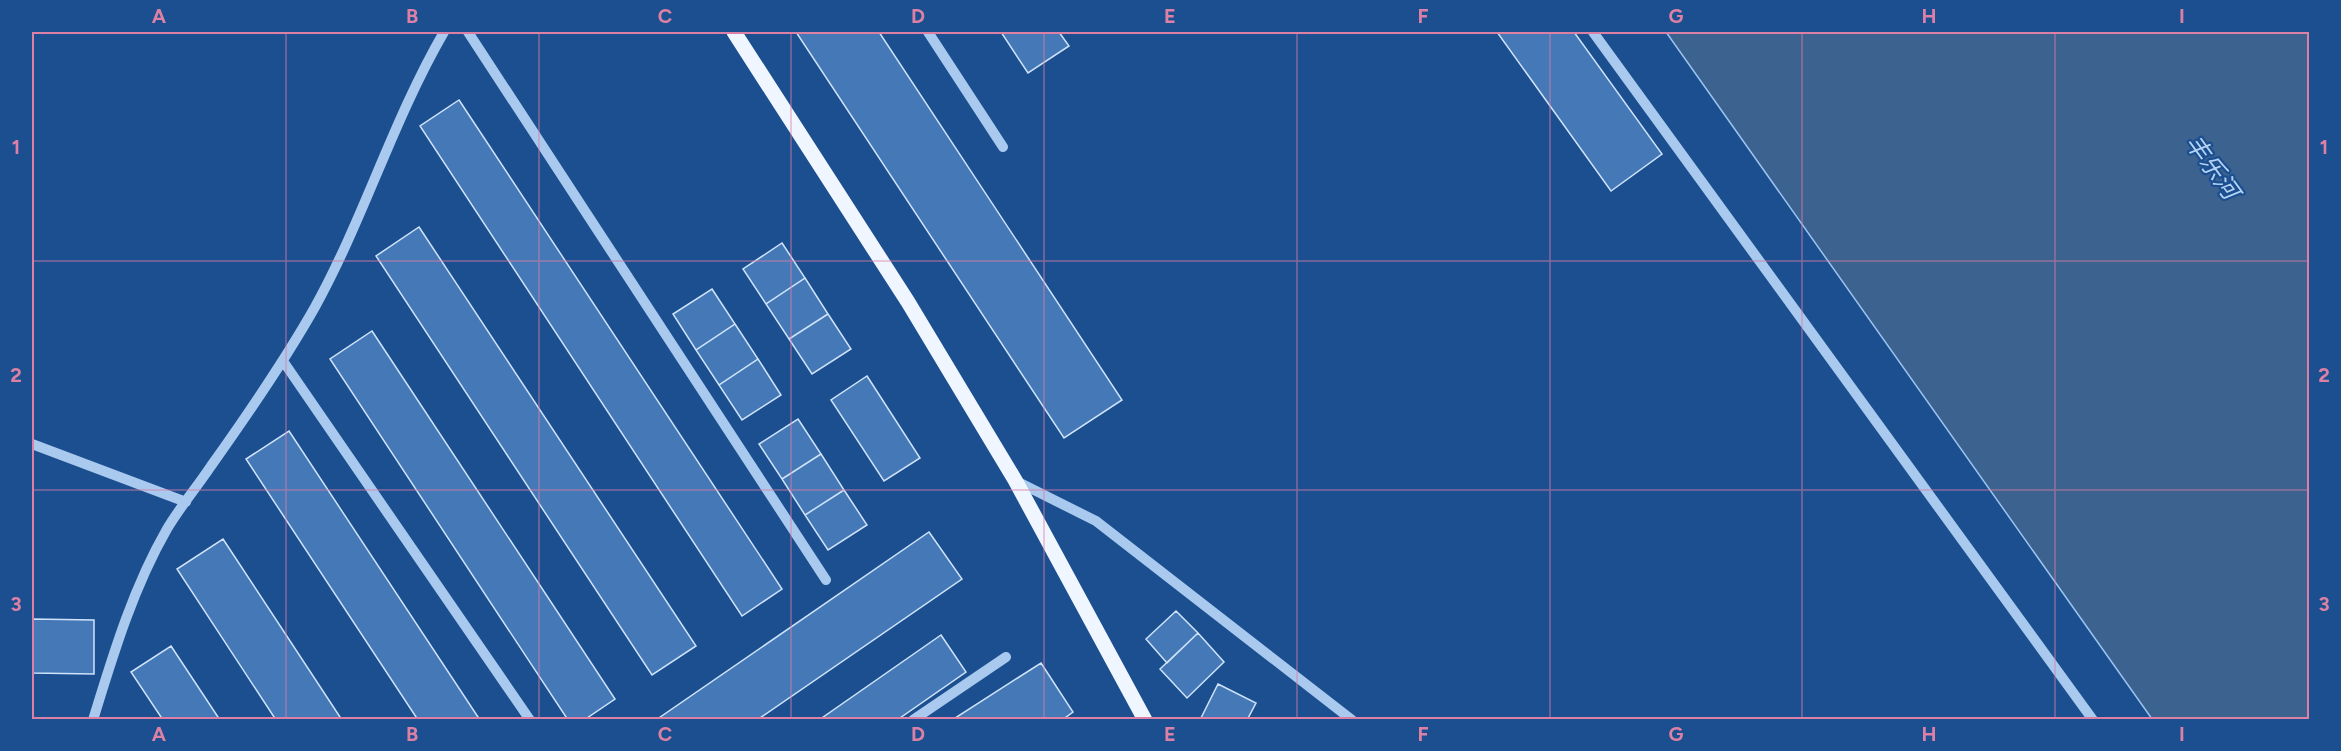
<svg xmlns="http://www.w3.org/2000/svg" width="2341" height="751" viewBox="0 0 2341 751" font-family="Figtree,'Noto Sans SC',sans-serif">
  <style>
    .water { fill: #3c6290; stroke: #9cc4f0; stroke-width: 1.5 }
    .building { fill: #4478b7; stroke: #cfe3fa; stroke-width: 1.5 }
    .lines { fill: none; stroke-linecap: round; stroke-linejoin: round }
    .minor { stroke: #a9c9ee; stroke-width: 10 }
    .major { stroke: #f0f6ff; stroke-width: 15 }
    .grid { fill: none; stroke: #dd80a5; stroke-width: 1.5; stroke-opacity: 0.55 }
    .labels { text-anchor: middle; stroke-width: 4.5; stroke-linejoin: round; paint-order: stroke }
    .water-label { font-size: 24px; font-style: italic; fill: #b5d3f5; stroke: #1b4f8f }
    .neatline { fill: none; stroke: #dd80a5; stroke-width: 2 }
    .grid-label { font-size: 20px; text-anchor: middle; font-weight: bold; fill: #dd80a5 }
  </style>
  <rect width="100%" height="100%" fill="#1b4f8f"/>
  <path class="water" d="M1666 32H2309V719H2152Z"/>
  <path class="building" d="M796 32H879L1122 400 1064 438Z
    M1001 32H1059L1069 46 1028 73Z
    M1497 32H1574L1662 154 1611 191Z
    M459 100 782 589 742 616 420 126Z
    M419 227 696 646 652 675 376 256Z
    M782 243 805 278 766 304 743 269Z
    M805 278 828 314 789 339 766 304Z
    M712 289 735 324 696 350 673 314Z
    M828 314 851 349 812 374 789 339Z
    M735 324 758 359 719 385 696 350Z
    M372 331 615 699 584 720H568L330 359Z
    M758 359 781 395 742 420 719 385Z
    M867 376 920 458 884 481 831 400Z
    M798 419 821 454 782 479 759 444Z
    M289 431 480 720H418L246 459Z
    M821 454 844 490 805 515 782 479Z
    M844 490 867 525 828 550 805 515Z
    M929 532 962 579 757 720H656Z
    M223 539 342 720H276L177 569Z
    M1176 611 1198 633 1167 663 1146 639Z
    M32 619 94 620V674L32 673Z
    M1198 633 1224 662 1187 698 1160 669Z
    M941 635 966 672 897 720H819Z
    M171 646 220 720H163L131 672Z
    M1041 663 1073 712 1062 720H952Z
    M1218 684 1256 703 1247 720H1200Z"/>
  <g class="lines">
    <path class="minor" d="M468 32 826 580
      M928 32 1003 147
      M1593 32 2093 720
      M283 361 530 720
      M32 444 186 502
      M1016 481 1096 521 1352 720
      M93 720C113 655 133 588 167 529 180 507 197 487 211 466 248 414 284 362 315 307 364 218 393 120 444 32
      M913 720 1006 657"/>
    <path class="major" d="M734 32 908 302 1015 480 1145 720"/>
  </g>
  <path class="grid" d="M286 32V720M539 32V720M791 32V720M1044 32V720M1297 32V720M1550 32V720M1802 32V720M2055 32V720M32 261H2310M32 490H2310"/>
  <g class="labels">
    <g class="water-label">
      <text transform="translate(2212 167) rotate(54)" y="8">丰乐河</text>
    </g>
  </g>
  <rect width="2341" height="751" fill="none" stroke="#1b4f8f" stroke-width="66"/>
  <rect x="33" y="33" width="2275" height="685" class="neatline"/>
  <g class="grid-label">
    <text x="159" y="23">A</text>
    <text x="412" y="23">B</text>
    <text x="665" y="23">C</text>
    <text x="918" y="23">D</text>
    <text x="1170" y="23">E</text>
    <text x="1423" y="23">F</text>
    <text x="1676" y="23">G</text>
    <text x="1929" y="23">H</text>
    <text x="2182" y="23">I</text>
    <text x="16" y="154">1</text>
    <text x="2324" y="154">1</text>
    <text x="16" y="382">2</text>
    <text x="2324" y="382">2</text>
    <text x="16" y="611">3</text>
    <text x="2324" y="611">3</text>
    <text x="159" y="741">A</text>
    <text x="412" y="741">B</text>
    <text x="665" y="741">C</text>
    <text x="918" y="741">D</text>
    <text x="1170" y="741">E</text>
    <text x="1423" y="741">F</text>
    <text x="1676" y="741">G</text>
    <text x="1929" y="741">H</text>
    <text x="2182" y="741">I</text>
  </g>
</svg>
